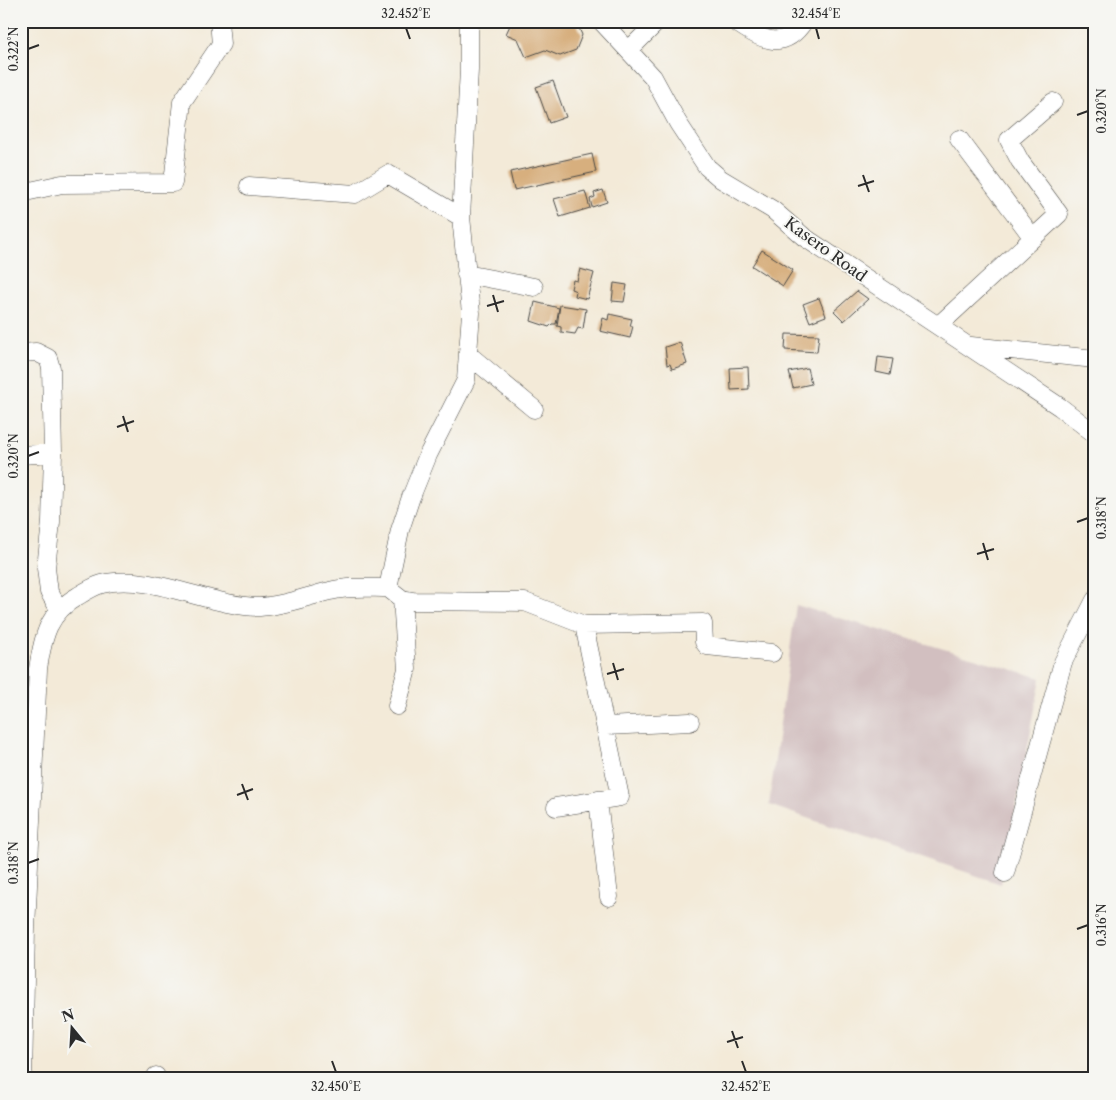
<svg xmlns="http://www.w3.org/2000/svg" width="1116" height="1100" viewBox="0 0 1116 1100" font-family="'Libre Caslon Text',serif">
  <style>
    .industrial { fill: #d2bfc0 }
    .building { fill: #d7af7e }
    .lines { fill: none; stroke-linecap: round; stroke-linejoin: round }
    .minor-casing { stroke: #494845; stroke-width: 19 }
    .minor { stroke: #fff; stroke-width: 18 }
    .ticks { fill: none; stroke: #2b2b2b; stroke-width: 2 }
    .labels { text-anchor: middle; stroke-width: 4; stroke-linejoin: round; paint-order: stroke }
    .street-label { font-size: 16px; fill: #2b2b2b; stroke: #f6f6f2 }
    .neatline { fill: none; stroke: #2b2b2b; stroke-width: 2 }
    .ticks-label { font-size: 12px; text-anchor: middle; fill: #2b2b2b }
  </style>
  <rect width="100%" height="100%" fill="#f6f6f2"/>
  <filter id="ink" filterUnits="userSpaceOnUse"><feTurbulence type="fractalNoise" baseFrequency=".02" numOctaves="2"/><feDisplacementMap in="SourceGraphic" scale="10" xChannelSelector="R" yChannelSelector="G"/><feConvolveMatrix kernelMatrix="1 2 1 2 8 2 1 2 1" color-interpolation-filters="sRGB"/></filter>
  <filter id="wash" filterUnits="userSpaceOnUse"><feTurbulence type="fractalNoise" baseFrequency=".0096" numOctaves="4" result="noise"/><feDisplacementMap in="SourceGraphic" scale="20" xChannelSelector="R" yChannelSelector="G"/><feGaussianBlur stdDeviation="1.12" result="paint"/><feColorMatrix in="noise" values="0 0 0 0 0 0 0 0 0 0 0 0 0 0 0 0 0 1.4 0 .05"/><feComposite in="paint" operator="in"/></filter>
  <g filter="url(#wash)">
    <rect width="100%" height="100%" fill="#f3ead8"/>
    <path class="industrial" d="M796 605 1041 678 1001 884 769 805Z"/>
    <g id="blocks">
      <path class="building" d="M512 21H576L582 35 576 50 560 56 545 50 526 57 518 39 506 34Z
        M553 81 566 117 549 123 536 87Z
        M592 154 596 172 514 190 510 172Z
        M603 190 607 202 592 207 590 199 595 197 594 193Z
        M585 191 590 208 560 217 554 199Z
        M762 250 793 270 783 286 752 266Z
        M580 269 594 273 587 299 575 296 576 291 571 289 573 280 577 281Z
        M614 283 627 285 624 302 612 301Z
        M857 291 868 299 844 321 834 311Z
        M819 298 826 316 810 322 803 304Z
        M535 302 559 308 556 324H552L549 327 531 321Z
        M560 305 586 309 583 329 578 328 575 334 561 332V327L557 326Z
        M609 314 632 319 630 326H633L630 338 600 331 603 318 608 320Z
        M786 334 819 335 817 352 785 350Z
        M680 342 687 364 672 369 670 364 667 365 665 347Z
        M878 357 893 359 890 375 876 372Z
        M748 367 749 389 731 390 730 368Z
        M807 368 811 384 793 388 789 372Z"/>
    </g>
  </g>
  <g filter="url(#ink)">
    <use href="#blocks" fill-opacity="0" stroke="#494845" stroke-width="1"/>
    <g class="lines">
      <g class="minor-casing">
        <path id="minor" d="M601 21 653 77 678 123 707 167 721 179 773 210 804 237 1060 407 1095 434
          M734 21C759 38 783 54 804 21
          M629 50 658 21
          M249 186 355 194 388 174 461 217
          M21 193 62 184 173 183 182 102 221 44 219 21
          M1033 238 1059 214 1020 161 1009 140 1053 102
          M466 274 534 287
          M938 326 1033 238 959 139
          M971 346 1095 359
          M21 353 36 352 48 358 51 368 53 453 51 522 46 568 49 592 59 609
          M469 355 534 409
          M21 455 53 453
          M388 588 400 530 411 497 428 455 466 380 471 313 461 217 469 70V21
          M397 706 407 669 402 599
          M606 726 690 722
          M598 800 609 897
          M556 807 620 797 584 625
          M1005 873 1063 662 1095 600
          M23 1079 26 929 38 669C43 636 48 613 78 596 86 591 94 586 102 584 150 572 211 607 260 607 285 606 307 596 330 591 348 586 369 588 388 588L402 599 413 601 525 602 584 625 703 623 704 642 707 646 772 653
          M156 1079V1076"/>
      </g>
      <use href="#minor" class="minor"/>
    </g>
  </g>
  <path class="ticks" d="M406 28 410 39M816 28 819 39M28 49 39 45M1077 115 1088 111M863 175 869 192M858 186 874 181M493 295 498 312M487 306 504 301M123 416 128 432M117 427 134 421M28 456 39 452M1077 522 1088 518M983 543 988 560M977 554 994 549M613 663 618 680M607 674 624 669M242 784 248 800M237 795 253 789M28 863 39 859M1077 929 1088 925M732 1031 738 1048M727 1042 743 1037M332 1061 336 1072M742 1061 746 1072"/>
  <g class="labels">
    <g class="street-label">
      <text transform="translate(826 249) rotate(36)" y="6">Kasero Road</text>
    </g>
  </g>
  <rect width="1116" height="1100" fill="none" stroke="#f6f6f2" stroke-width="55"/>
  <g transform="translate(72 1028) rotate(342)" stroke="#f6f6f2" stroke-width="4" paint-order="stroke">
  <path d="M0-4L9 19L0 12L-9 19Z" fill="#2b2b2b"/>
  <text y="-8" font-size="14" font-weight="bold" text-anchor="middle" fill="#2b2b2b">N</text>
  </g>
  <rect x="28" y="28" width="1060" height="1044" class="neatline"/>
  <g class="ticks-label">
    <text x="406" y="18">32.452°E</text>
    <text x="816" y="18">32.454°E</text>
    <text transform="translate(14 49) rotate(-90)" y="4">0.322°N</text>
    <text transform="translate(1102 111) rotate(-90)" y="4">0.320°N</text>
    <text transform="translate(14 456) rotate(-90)" y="4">0.320°N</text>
    <text transform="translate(1102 518) rotate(-90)" y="4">0.318°N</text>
    <text transform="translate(14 863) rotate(-90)" y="4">0.318°N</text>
    <text transform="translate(1102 925) rotate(-90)" y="4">0.316°N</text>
    <text x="336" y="1091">32.450°E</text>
    <text x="746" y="1091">32.452°E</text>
  </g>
</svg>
